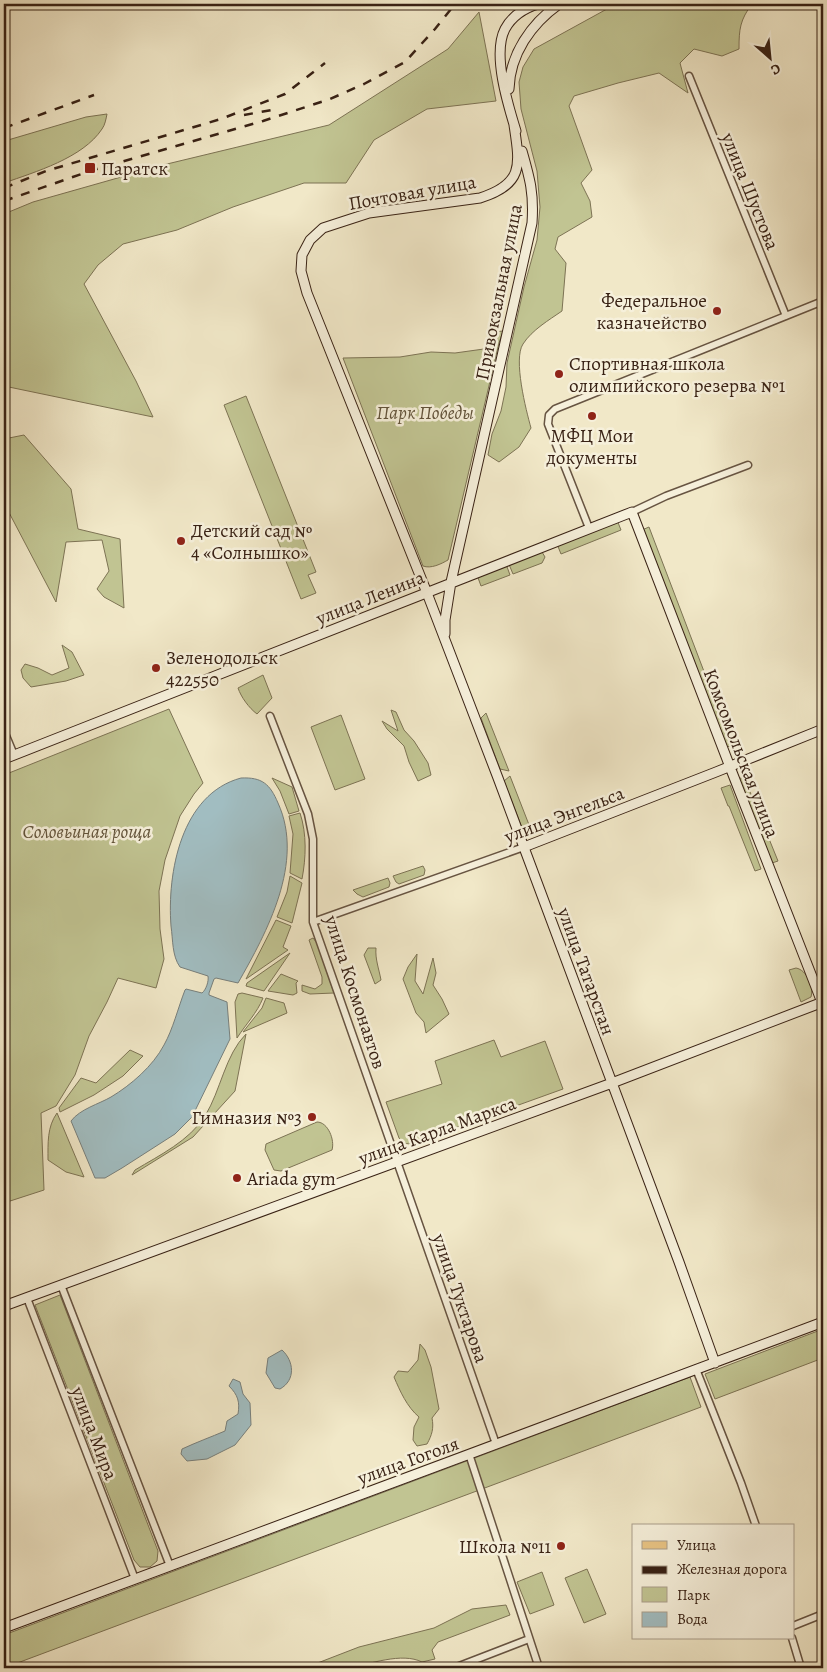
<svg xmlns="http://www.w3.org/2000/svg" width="827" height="1672" viewBox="0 0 827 1672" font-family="Alegreya,serif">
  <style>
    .green { fill: #c1c492; stroke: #7d7354 }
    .water { fill: #a1bdc1; stroke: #777f7c }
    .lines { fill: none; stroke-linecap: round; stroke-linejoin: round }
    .street-casing { stroke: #675442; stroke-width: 9 }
    .secondary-casing { stroke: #392215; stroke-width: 11 }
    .primary-casing { stroke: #392215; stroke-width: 12 }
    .street { stroke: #f6f0db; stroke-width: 6 }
    .secondary { stroke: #f6f0db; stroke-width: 9 }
    .primary { stroke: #e8c484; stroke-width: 10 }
    .rail { stroke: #392215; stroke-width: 2.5; stroke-dasharray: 9 9; stroke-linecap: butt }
    .poi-dot { fill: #8f2418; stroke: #f6f0db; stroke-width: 2 }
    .labels { text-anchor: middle; stroke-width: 5; stroke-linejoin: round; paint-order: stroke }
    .poi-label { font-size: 19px; fill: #392215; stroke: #f6f0db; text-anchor: start }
    .street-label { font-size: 19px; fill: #392215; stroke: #f6f0db }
    .park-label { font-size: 19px; font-style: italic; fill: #62533a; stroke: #f6f0db }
  </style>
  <rect width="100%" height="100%" fill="#f1e8c8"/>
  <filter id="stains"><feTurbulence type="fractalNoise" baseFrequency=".004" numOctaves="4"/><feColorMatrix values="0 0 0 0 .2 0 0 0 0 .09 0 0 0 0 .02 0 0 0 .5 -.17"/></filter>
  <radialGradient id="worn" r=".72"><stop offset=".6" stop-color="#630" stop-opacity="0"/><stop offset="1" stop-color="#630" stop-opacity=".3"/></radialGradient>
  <path class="green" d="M616 4H752C740 20 739 29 739 49L722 56 694 49 680 63 688 93 659 73 618 83 574 96 569 106 592 170 581 183 590 201 592 217 558 237 555 249 566 263 562 311C549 320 532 330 523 344 513 359 526 410 531 428L519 447 499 462 488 455 492 434 501 411 506 387 507 363 524 287 537 240 540 207 537 171 521 109 519 82 523 67 534 49Z
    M479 12 496 101 427 109 374 140 346 183H304L233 207 177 230 123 244 98 265 84 284 136 381 153 417 4 386V214L33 202 167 164 329 125 448 49Z
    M107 114C106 119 105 125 102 129 83 158 35 172 4 183V130L8 140 86 117Z
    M503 331 499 343 448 560C441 564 431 569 423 566L343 358 400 357 431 352 455 353 491 348 494 332Z
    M246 396 316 572 308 575 316 593 301 599 224 405Z
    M24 435 71 489 78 529 120 539 124 608 104 597 97 589 109 571 102 540 66 542 56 602 4 503V439Z
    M617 520 621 530 561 554 557 544Z
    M649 527 732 745 725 748 642 530Z
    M542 552 545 557 542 563 513 574 508 562Z
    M506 564 510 575 481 586 477 575Z
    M62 645 72 652 84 675 66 681 31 687 23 678 21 670 25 664 38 668 52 675 69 668Z
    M263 675 272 698 257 714C249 708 241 697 238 688Z
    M169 709 203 783 194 794 180 816 165 860 159 891 160 929 164 959 156 988 118 978 107 1002 89 1036 75 1075 56 1106 41 1113 44 1190 4 1203V775Z
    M391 710 396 712 404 730 414 741 428 763 431 775 418 781 409 762 404 746 387 729 382 721 398 731Z
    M486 713 509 771 500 769 481 718Z
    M341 715 365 779 335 790 311 727Z
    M510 776 533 835 524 833 504 781Z
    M744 777 778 861 772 863 738 779Z
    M272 778 292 787 299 811 289 814 280 791Z
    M730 785 761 869 755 871 729 806H728L721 788Z
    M300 813C307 834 306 858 302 879L290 873 293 834 289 816Z
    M423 866 425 870 424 875 399 884 396 882 393 876Z
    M290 876 302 883 292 923 277 917 287 892Z
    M388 878 390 883 389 887 363 897 357 894 353 890Z
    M276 920 291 926 283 947 288 950 246 979Z
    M313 938 317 943 334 993 310 994 302 991V985L315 989 322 984V977L309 940Z
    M368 948H376C375 959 379 969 381 980L375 984 364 955Z
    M290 953 264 991 246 986 247 983Z
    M417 954 415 981 423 994 433 958 436 973 433 985 442 999 449 1014 426 1033 424 1022 416 1013 403 979 408 967Z
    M796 968C807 970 814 987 811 997L801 1002 789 970Z
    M281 974 298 981 296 983 297 993 293 995 268 991Z
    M242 993 263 998C257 1013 246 1024 237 1038L235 1002 238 994Z
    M266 998 284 1003 287 1013 243 1032 262 1008Z
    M246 1034 235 1091 193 1137 132 1175 135 1170C160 1155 189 1141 205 1116 221 1090 225 1055 246 1034Z
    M494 1040 501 1057 545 1041 563 1089 413 1143C406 1145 403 1143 399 1138L386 1102 442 1084 435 1061Z
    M130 1050 143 1056 123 1076 94 1095 60 1112 59 1108 81 1078 96 1083Z
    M57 1113 84 1177 66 1172 48 1160C48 1143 47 1127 57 1113Z
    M317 1122C328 1122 335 1140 332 1150L281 1171 274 1170 265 1150 266 1144Z
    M60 1295 158 1551 157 1561 150 1567H140L134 1560 35 1305Z
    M823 1329V1358L715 1399 705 1374Z
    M420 1344 425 1350 431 1367 439 1409 432 1418C434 1428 432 1435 427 1444L417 1446 413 1440 414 1427 419 1417C407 1407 400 1391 394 1377L398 1371 408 1372 418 1360Z
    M690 1377 701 1407 4 1668V1635Z
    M587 1569 606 1614 584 1623 565 1578Z
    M542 1572 554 1605 530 1614 517 1582Z
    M506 1605 510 1615 438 1642 432 1650 435 1659 422 1662C402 1652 370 1664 349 1668 338 1670 325 1668 314 1668L315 1664 359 1647 434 1628 472 1609Z"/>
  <path class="water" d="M241 778C262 777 270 784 278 803 305 862 267 932 238 983L216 978 214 979 209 993V995L227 1002 230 1039 192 1117 175 1134 122 1168 105 1178H95L71 1121C80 1109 99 1104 111 1097 131 1085 153 1066 164 1045 173 1029 178 1008 185 990L186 989 202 993C206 990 209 981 208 976L180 967C172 956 173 940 171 926 167 873 181 794 241 778Z
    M282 1350C294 1361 296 1380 280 1389L275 1388 266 1373 268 1358Z
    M233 1379 240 1382 243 1394 250 1403 251 1425 235 1445 207 1459 187 1461 181 1454 182 1449C197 1442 211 1437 225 1431L227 1421 238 1414C240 1402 238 1395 229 1386Z"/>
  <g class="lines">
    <g class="street-casing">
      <path id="street" d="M689 76 786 316
        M632 512 666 496 748 465
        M589 528 548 424 549 415 555 409 823 301
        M270 716 308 814 313 839V922L496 1444
        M4 731 14 755
        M313 922 524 847
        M61 1285 170 1566
        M27 1298 135 1579
        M696 1369 741 1483 756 1526
        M469 1454 539 1668
        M793 1626 823 1614
        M792 1638 801 1668
        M454 1668 529 1639"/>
    </g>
    <g class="secondary-casing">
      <path id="secondary" d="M509 89C510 54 531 24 559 4
        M514 125C520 165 524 184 480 198L369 213 323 228 310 240 302 255 301 271 307 293 427 593 498 778 679 1262 715 1363
        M516 131C508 105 492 54 505 29 512 16 525 8 538 4
        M445 634V620L451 582 532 223C534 193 530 179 522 151
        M4 759 632 512 730 767 823 1005
        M524 847 716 772 823 729
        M4 1306 612 1083 823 1002
        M4 1628 823 1322"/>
    </g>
    <g class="primary-casing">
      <path id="primary" d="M4 6 8 4"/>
    </g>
    <use href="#street" class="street"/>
    <use href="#secondary" class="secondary"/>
    <use href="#primary" class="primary"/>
    <path class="rail" d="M4 13 8 4
      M244 115 277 109
      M4 128 94 95
      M4 188 46 171 221 119 285 94 325 63
      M4 201 90 171 263 121 330 99 364 84 405 62 435 29 455 4"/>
  </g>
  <g class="poi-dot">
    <rect x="84" y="162" width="12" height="12" rx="2.5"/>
    <circle cx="717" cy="311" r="5"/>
    <circle cx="559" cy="374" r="5"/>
    <circle cx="592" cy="416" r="5"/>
    <circle cx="181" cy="541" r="5"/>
    <circle cx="156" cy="668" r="5"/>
    <circle cx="312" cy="1117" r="5"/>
    <circle cx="237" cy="1178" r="5"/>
    <circle cx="561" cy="1546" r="5"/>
  </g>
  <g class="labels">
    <g class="poi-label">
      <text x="101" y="175">Паратск</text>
      <text x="707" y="307" text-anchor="end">Федеральное<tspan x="707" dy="22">казначейство</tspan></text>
      <text x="569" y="370">Спортивная школа<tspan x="569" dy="22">олимпийского резерва №1</tspan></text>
      <text x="592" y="442" text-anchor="middle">МФЦ Мои<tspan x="592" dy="22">документы</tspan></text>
      <text x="191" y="537">Детский сад №<tspan x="191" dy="22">4 «Солнышко»</tspan></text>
      <text x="166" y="664">Зеленодольск<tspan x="166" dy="22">422550</tspan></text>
      <text x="302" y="1124" text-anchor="end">Гимназия №3</text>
      <text x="247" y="1185">Ariada gym</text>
      <text x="551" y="1553" text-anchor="end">Школа №11</text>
    </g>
    <g class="street-label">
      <text transform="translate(751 191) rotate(68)" y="7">улица Шустова</text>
      <text transform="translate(412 192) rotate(-10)" y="7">Почтовая улица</text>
      <text transform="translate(498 292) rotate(-79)" y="7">Привокзальная улица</text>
      <text transform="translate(370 597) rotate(-22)" y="7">улица Ленина</text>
      <text transform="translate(742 753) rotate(69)" y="7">Комсомольская улица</text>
      <text transform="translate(564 814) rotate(-21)" y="7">улица Энгельса</text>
      <text transform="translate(587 971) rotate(70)" y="7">улица Татарстан</text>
      <text transform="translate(356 992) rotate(72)" y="7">улица Космонавтов</text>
      <text transform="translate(437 1130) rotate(-20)" y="7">улица Карла Маркса</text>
      <text transform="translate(461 1298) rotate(71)" y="7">улица Туктарова</text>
      <text transform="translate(95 1433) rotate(69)" y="7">улица Мира</text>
      <text transform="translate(408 1460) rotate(-20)" y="7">улица Гоголя</text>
    </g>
    <g class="park-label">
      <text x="425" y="419">Парк Победы</text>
      <text x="87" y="838">Соловьиная роща</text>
    </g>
  </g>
  <rect width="827" height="1672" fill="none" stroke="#f1e8c8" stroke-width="20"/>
  <rect x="5" y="5" width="817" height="1662" fill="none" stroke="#392215" stroke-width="2.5"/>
  <rect x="10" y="10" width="807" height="1652" fill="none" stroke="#392215"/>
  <rect x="632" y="1524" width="162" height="115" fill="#f6f0db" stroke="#aa9e8c"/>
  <rect x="642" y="1541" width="25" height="8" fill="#e8c484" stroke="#aa9e8c"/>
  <text x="677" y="1550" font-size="15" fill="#392215">Улица</text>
  <rect x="642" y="1566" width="25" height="8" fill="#392215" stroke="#aa9e8c"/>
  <text x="677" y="1574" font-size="15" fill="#392215">Железная дорога</text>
  <rect x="642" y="1587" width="25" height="15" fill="#c1c492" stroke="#aa9e8c"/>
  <text x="677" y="1600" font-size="15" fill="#392215">Парк</text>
  <rect x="642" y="1612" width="25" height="15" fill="#a1bdc1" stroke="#aa9e8c"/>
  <text x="677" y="1624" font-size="15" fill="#392215">Вода</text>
  <g transform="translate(770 58) rotate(153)" stroke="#f6f0db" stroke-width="4" paint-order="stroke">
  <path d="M0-4L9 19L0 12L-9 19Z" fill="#392215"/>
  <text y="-8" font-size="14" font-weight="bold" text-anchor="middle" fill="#392215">С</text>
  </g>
  <rect width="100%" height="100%" filter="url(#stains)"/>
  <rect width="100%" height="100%" fill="url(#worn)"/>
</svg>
